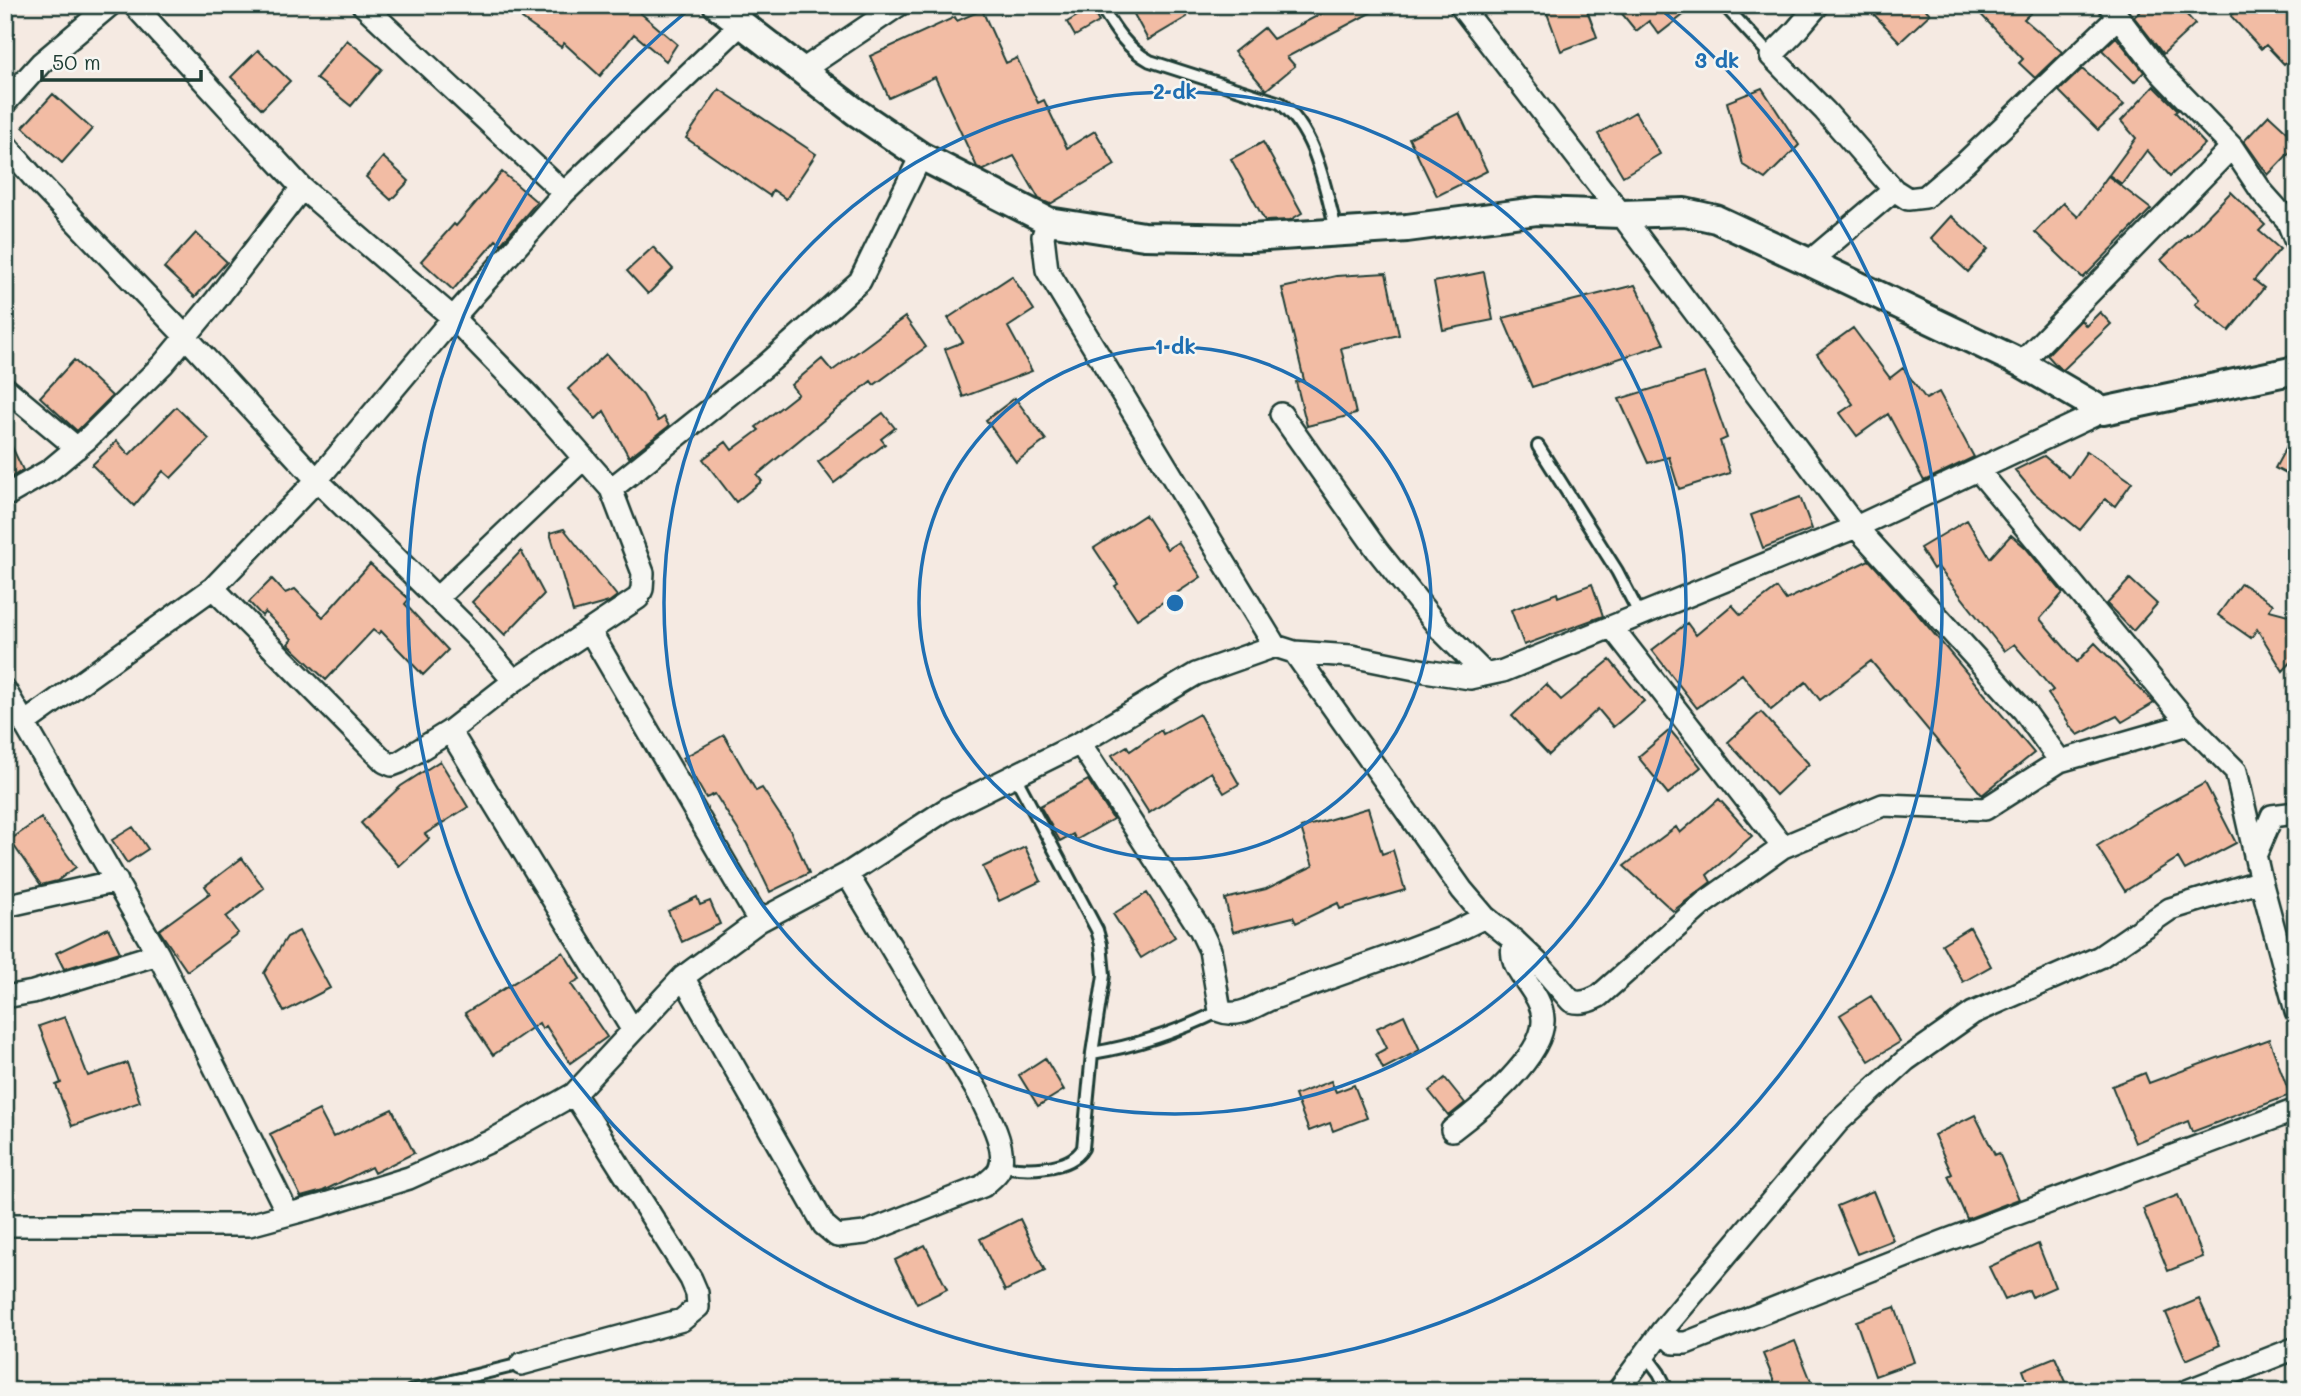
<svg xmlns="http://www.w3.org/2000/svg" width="2301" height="1396" viewBox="0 0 2301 1396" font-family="Mali,sans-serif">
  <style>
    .building { fill: #f2bca4; stroke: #1f3d34; stroke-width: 2 }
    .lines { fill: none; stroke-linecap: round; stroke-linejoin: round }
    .service-casing { stroke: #1f3d34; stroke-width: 16 }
    .minor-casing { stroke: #1f3d34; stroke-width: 26 }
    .tertiary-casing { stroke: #1f3d34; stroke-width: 32 }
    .service { stroke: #f6f6f2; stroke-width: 10 }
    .minor { stroke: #f6f6f2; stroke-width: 21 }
    .tertiary { stroke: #f6f6f2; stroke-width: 26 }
    .ring { fill: none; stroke: #1f6fb2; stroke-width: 3.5 }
    .centre { fill: #1f6fb2; stroke: #f6f6f2; stroke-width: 3.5 }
    .ring-label { font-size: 21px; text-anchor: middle; font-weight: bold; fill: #1f6fb2; stroke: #f6f6f2; stroke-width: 5; stroke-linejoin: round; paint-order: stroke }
  </style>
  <rect width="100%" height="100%" fill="#f5eae2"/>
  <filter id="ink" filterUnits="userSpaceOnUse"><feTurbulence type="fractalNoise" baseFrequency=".0143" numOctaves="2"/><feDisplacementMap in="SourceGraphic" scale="14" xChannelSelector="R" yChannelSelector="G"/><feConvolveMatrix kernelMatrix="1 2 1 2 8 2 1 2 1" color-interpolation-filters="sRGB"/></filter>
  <g filter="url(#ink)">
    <path class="building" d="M532 5H631L677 44 666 61 634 34 600 76 564 43 561 47 522 19Z
      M1129 5H1180L1187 17 1148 40Z
      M1338 5H1385L1287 57 1295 66 1266 90 1234 52 1264 28 1273 39Z
      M1544 5H1585L1597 37 1561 51Z
      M1615 5H1696L1659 34 1649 21 1636 31Z
      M1865 5H1922L1930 14 1900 42Z
      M1972 5H2039L2024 19 2062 52 2035 78 2019 63 2023 59Z
      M2147 5H2178L2195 24 2163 54 2134 17Z
      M2242 5H2287L2296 15V53L2284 64 2266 45 2261 49 2231 16Z
      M1091 8 1099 22 1075 36 1067 22Z
      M982 10 1006 63 1017 58 1038 103 1044 100 1067 148 1095 131 1115 165 1050 204 1039 199 1014 156 984 170 977 167 935 77 889 98 870 56 955 17 957 21Z
      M2116 37 2144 72 2134 82 2102 50Z
      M347 40 382 69 351 106 316 78Z
      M258 50 290 81 262 109 231 77Z
      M2082 69 2124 105 2098 130 2059 91Z
      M2154 86 2178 110 2175 112 2205 144 2170 176 2147 150 2122 184 2109 175 2136 138 2121 121Z
      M1762 88 1799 145 1765 179 1743 165 1727 102Z
      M719 89 816 154 786 199 773 190 770 196 686 138Z
      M53 94 92 129 62 163 23 127Z
      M1635 112 1660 154 1623 176 1598 134Z
      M1459 113 1487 171 1437 196 1409 138Z
      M2269 115 2296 140V146L2268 175 2244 141Z
      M1263 142 1302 213 1290 220 1265 221 1231 159Z
      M383 157 409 181 391 200 366 177Z
      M502 172 537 202 501 244 496 240 453 290 421 261 454 224 456 226Z
      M2108 176 2151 209 2083 278 2035 232 2063 203 2078 217Z
      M2231 192 2265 225 2259 231 2280 249 2254 280 2264 288 2229 331 2195 304 2199 299 2161 260 2187 235 2188 236Z
      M1951 216 1988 249 1968 272 1931 238Z
      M196 233 227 262 195 297 164 268Z
      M653 247 673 269 648 294 627 271Z
      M1484 272 1493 320 1443 330 1434 282Z
      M1386 273 1399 335 1341 348 1356 414 1307 426 1296 382 1304 380 1282 288 1336 276Z
      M1012 276 1034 310 1008 327 1032 371 963 397 945 349 963 342 948 318Z
      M1635 285 1664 344 1532 387 1503 318Z
      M2100 312 2111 324 2063 370 2058 367 2047 355 2081 320 2086 326Z
      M905 317 926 347 874 385 871 381 757 475 762 481 736 502 703 459 726 442 732 450 759 430 756 427 798 394 791 385 822 359 832 371Z
      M1853 328 1890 378 1903 368 1926 399 1939 392 1974 457 1924 481 1888 414 1857 436 1840 413 1853 404 1817 354Z
      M606 354 643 395 658 421 664 417 669 426 629 457 604 411 596 419 568 389Z
      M74 360 112 396 77 431 40 397Z
      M1704 373 1727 438 1720 441 1730 473 1679 489 1669 457 1648 463 1619 399Z
      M1015 398 1046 440 1016 462 986 420Z
      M176 407 209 439 171 478 163 471 134 506 92 465 117 441 129 455Z
      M883 413 895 428 881 439 885 444 834 483 818 462Z
      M2296 429V479L2275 468Z
      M5 432 23 470 5 481Z
      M2087 451 2132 482 2115 506 2105 499 2080 530 2034 493 2015 470 2044 456 2069 477Z
      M1800 497 1812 529 1763 548 1751 515Z
      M1145 515 1167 549 1178 542 1201 577 1137 619 1115 586 1118 584 1094 548Z
      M1967 520 1990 558 2011 535 2026 548 2063 593 2040 619 2077 662 2095 643 2154 703 2122 722 2117 716 2078 735 2068 724 2069 723 2048 694 2053 690 2014 644 2004 651 1937 566 1933 569 1920 548Z
      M564 529 617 596 609 602 573 612 550 533Z
      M521 551 544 594 505 635 472 602Z
      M1869 560 1915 611 2034 753 1982 795 1871 661 1820 700 1806 682 1771 710 1742 674 1697 708 1652 650 1687 623 1696 635 1732 605 1741 615 1777 588 1786 600Z
      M370 564 409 599 405 604 448 650 423 675 381 631 378 634 373 630 326 680 288 644 292 639 265 612 262 616 249 602 272 579 285 593 295 589 323 617Z
      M2130 579 2157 604 2133 631 2107 604Z
      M2241 583 2273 604 2269 610 2296 617V657L2283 671 2257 629 2251 638 2218 615Z
      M1592 584 1603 616 1524 645 1511 610 1557 593 1558 597Z
      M1610 660 1644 701 1613 727 1598 709 1549 755 1512 716 1546 684 1561 700Z
      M1761 712 1809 764 1776 795 1728 742Z
      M1199 714 1239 784 1224 793 1211 772 1149 813 1112 755 1127 746 1130 751 1161 730 1163 734Z
      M1670 730 1701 767 1668 794 1638 757Z
      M724 735 756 791 762 788 791 832 809 873 770 892 747 844 715 794 706 798 683 758Z
      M440 761 468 807 425 834 429 839 399 866 361 823 401 786Z
      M1088 780 1113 819 1076 840 1073 834 1060 841 1040 806Z
      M2205 783 2236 843 2185 870 2178 858 2125 891 2097 846 2146 815Z
      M1719 799 1752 836 1707 875 1711 882 1673 911 1624 866 1676 827 1680 833Z
      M1368 808 1382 854 1393 850 1405 890 1340 909 1338 903 1296 923 1293 917 1233 932 1225 899 1266 889 1313 866 1301 828Z
      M41 818 76 867 57 881 41 885 10 840Z
      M133 827 148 849 127 863 112 840Z
      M1025 847 1041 881 999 901 983 867Z
      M242 858 264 888 226 917 238 933 187 971 159 930 210 893 205 886Z
      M1147 893 1175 937 1141 958 1113 914Z
      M697 897 700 905 710 901 720 924 682 942 668 911Z
      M1970 927 1991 966 1963 982 1942 944Z
      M108 928 120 952 64 969 56 953Z
      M299 931 330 988 284 1012 264 973 287 937Z
      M563 952 580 979 571 984 607 1037 570 1063 546 1026 542 1029 539 1023 493 1055 465 1013Z
      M1871 996 1900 1042 1869 1061 1840 1015Z
      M1404 1015 1420 1050 1383 1069 1376 1054 1387 1048 1377 1028Z
      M65 1017 88 1076 127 1063 140 1102 72 1126 56 1085 61 1083 39 1026Z
      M2269 1039 2290 1095 2192 1132 2188 1121 2135 1143 2112 1086 2145 1073 2149 1083Z
      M1045 1058 1064 1090 1038 1106 1019 1075Z
      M1445 1078 1465 1103 1449 1116 1429 1091Z
      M1331 1081 1336 1092 1354 1085 1367 1118 1333 1131 1330 1123 1309 1131 1295 1095Z
      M392 1109 414 1153 374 1173 371 1167 323 1191 301 1197 270 1134 319 1110 333 1137Z
      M1975 1115 1995 1155 1999 1153 2019 1199 1967 1219 1948 1176 1952 1174 1934 1135Z
      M1873 1191 1893 1240 1857 1254 1837 1206Z
      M2178 1195 2203 1257 2168 1271 2143 1209Z
      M1020 1219 1045 1271 1005 1291 980 1239Z
      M2038 1244 2055 1287 2032 1297 2029 1290 2005 1300 1989 1267Z
      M925 1245 947 1289 917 1304 895 1260Z
      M2199 1299 2220 1345 2186 1360 2166 1313Z
      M1895 1307 1914 1362 1875 1376 1856 1321Z
      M1795 1341 1815 1391H1778L1763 1354Z
      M2055 1357 2070 1391H2031L2023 1370Z"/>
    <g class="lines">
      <g class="service-casing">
        <path id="service" d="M1100 5C1114 28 1126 48 1150 61L1280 103C1317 131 1325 190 1337 233
          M1724 5 1771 56
          M1538 446 1617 571 1640 615
          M1092 1053C1137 1046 1179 1031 1220 1011
          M1001 1165C1023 1171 1070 1171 1083 1148L1092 1053 1104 975 1101 944 1097 930 1015 776
          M1645 1354 1659 1373 1668 1391
          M411 1391 521 1364"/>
      </g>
      <g class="minor-casing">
        <path id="minor" d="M363 5 564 193
          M1460 5 1621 214 1856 527 2024 711 2060 761
          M1818 5 1794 33 1771 56 1825 111 1894 190 1908 199 1925 197 1966 162 2117 18
          M2109 5 2159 71 2232 147 2262 192 2287 220 2296 242
          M801 71 899 5
          M5 103 41 63 110 5
          M5 144 34 178 186 337 317 480 475 636 514 681 450 731 400 762 392 765 385 762 213 588
          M302 188 453 318 530 397 611 489 643 573 642 589 638 598 514 681
          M1048 221 1043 236 1047 270 1275 646
          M1809 262 1894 190
          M2021 363 2232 147
          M5 388 77 448
          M1281 414 1377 550 1440 629 1485 674
          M1978 470 2189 724 2236 771 2261 881 2296 1011
          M611 489 765 366 860 281 921 156
          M5 496 50 470 86 440 163 364 216 300 302 188 134 5
          M437 598 584 458
          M1612 627 1783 847
          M590 631 759 921
          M1294 652 1462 890 1485 917 1515 941 1537 962 1571 1001C1582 1004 1589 1001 1599 996L1704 903 1783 847 1883 805 1985 809 2060 761 2189 724
          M5 690 158 954 288 1214
          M26 722 213 588 317 480 453 318 564 193 741 24
          M450 731 632 1029
          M1080 743 1200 929 1210 950 1220 1011C1237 1018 1252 1008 1268 1000L1388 957 1454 932 1485 917
          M2255 856 2272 816 2296 813
          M5 906 117 881
          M683 977 824 1225 837 1236 865 1233 983 1186C988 1181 996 1176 999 1170 1009 1150 987 1112 979 1094L847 874
          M5 997 33 992 158 954
          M1452 1130C1480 1109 1545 1056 1543 1019 1542 988 1502 967 1515 941
          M5 1225H249L319 1206 409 1178 491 1141 574 1094 683 977 759 921 847 874 947 809 1080 743 1196 674 1275 646 1294 652 1351 656 1425 671 1470 678 1503 671 1856 527 2103 411
          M1662 1331 1674 1343H1686L1942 1242 2296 1110
          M521 1364 682 1320 698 1307 697 1293 691 1279 574 1094
          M1618 1391 1662 1331 1838 1122 1906 1060 1973 1013 2100 957 2170 909 2261 881
          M2187 1391 2296 1348"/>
      </g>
      <g class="tertiary-casing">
        <path id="tertiary" d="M717 5 856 112 921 156 1048 221 1144 236 1251 238 1407 228 1537 211 1621 214 1685 212 1716 219 1809 262 2021 363 2103 411 2296 370"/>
      </g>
      <use href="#service" class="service"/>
      <use href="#minor" class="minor"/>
      <use href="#tertiary" class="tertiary"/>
    </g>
  </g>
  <g class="ring">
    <circle cx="1175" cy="603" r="256"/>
    <circle cx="1175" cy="603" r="511"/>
    <path d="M1658 7A767 767 0 1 1 692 7"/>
  </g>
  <circle cx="1175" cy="603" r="10" class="centre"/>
  <g class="ring-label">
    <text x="1717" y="68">3 dk</text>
    <text x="1175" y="99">2 dk</text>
    <text x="1175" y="354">1 dk</text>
  </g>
  <rect width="2301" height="1396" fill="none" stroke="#f6f6f2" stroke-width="28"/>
  <rect x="14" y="14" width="2273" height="1368" fill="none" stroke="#1f3d34" stroke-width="2.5" filter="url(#ink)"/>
  <path d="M42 70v10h159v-10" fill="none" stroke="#1f3d34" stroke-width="3.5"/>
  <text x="52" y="70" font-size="21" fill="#1f3d34" stroke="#f6f6f2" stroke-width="5" paint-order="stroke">50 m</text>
</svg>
